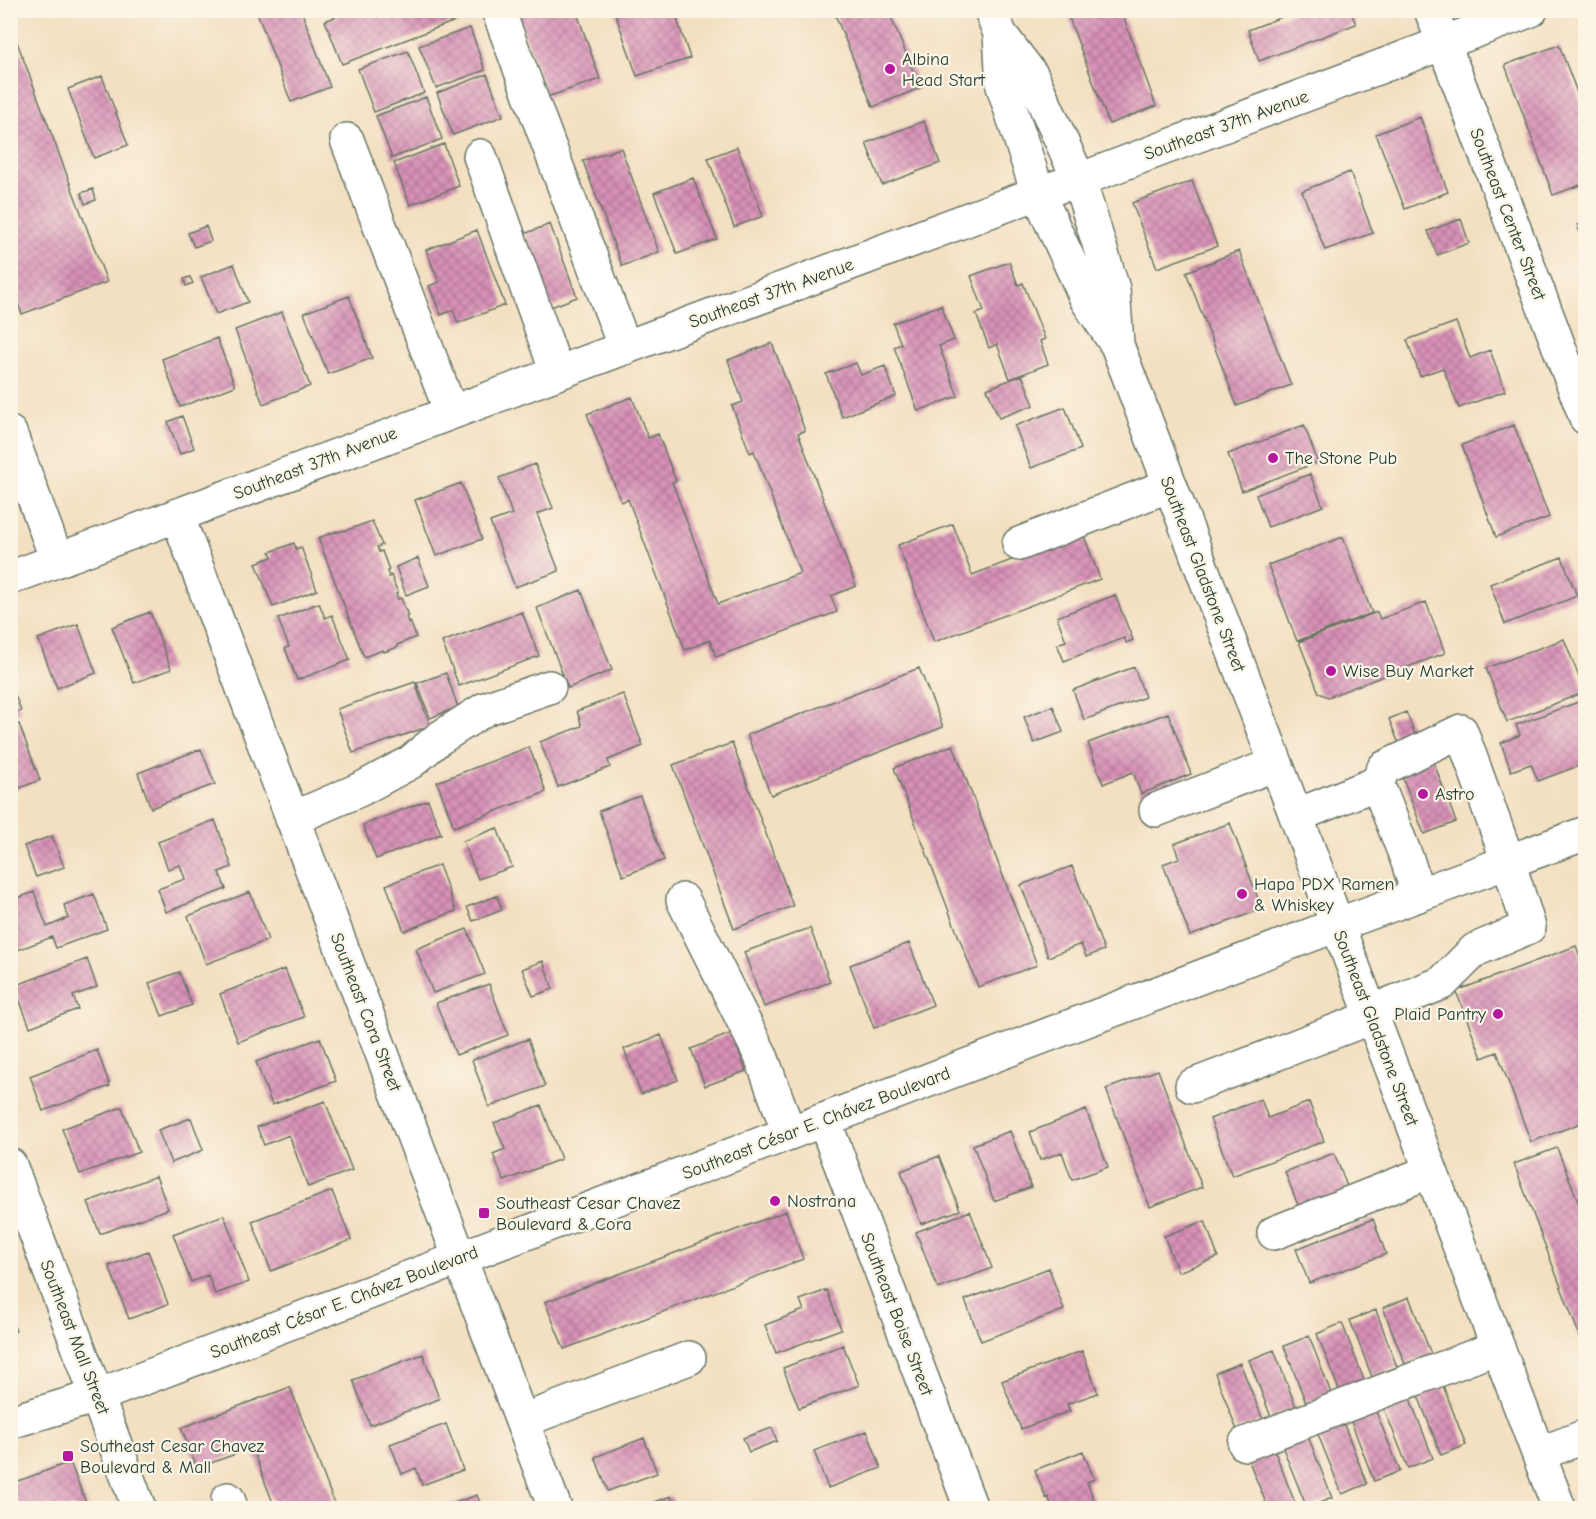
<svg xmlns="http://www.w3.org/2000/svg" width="1596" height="1519" viewBox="0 0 1596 1519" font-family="'Comic Neue',sans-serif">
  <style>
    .building { fill: url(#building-cross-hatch) }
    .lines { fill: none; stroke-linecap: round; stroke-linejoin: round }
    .minor-casing { stroke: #697665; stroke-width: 36 }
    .major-casing { stroke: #697665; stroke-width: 36 }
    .minor { stroke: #fff; stroke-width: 33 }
    .major { stroke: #fff; stroke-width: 33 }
    .poi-dot { fill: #b5179e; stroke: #fcf5e5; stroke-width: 2 }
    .labels { text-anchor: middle; stroke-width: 4.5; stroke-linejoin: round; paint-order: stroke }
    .poi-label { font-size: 18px; fill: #1f3d34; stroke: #fcf5e5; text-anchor: start }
    .street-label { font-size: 18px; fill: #1f3d34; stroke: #fcf5e5 }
  </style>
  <defs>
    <pattern id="building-cross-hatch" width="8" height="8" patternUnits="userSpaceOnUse" patternTransform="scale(1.5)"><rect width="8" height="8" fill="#d891b7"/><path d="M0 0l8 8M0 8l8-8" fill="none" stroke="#af7896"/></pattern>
  </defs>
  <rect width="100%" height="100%" fill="#fcf5e5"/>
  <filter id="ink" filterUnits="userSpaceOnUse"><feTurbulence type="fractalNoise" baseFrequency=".0167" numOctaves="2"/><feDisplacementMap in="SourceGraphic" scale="12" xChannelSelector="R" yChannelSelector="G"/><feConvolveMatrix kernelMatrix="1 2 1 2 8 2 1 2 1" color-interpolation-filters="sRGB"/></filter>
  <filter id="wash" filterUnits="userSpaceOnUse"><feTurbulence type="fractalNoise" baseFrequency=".008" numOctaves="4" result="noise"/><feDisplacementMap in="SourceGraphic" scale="24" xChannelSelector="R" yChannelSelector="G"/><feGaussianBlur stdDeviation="1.35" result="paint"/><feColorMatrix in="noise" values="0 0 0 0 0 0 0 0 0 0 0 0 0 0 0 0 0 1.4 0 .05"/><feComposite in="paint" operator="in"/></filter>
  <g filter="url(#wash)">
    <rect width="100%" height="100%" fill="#f3dfc1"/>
    <g id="blocks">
      <path class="building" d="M256 10H301L330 87 291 102Z
        M352 10H469L471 15 342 64 325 21Z
        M531 10H576L600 79 547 97 518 15Z
        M614 10H674L690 58 637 76Z
        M837 10H888L920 88 873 107 834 12Z
        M1081 10H1121L1156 106 1109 124 1069 18 1082 13Z
        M1300 10H1350L1356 24 1259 61 1248 30Z
        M11 26 107 282 22 314 10 285Z
        M470 28 485 70 436 88 419 46Z
        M1586 35V50H1585L1580 37Z
        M1559 45 1586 116V183L1553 195 1505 65Z
        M408 51 424 93 374 112 358 69Z
        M487 74 503 116 453 135 437 93Z
        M102 76 128 145 94 158 68 89Z
        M426 97 442 139 392 158 376 116Z
        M1420 117 1448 192 1405 209 1376 134Z
        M924 121 940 163 882 185 866 143Z
        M444 144 459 186 410 205 394 163Z
        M737 147 763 216 734 227 708 158Z
        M621 148 659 252 622 266 583 161Z
        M1350 172 1373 233 1325 250 1302 191Z
        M693 178 717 239 677 254 654 193Z
        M1192 181 1217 246 1157 268 1132 203Z
        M93 189 96 200 85 204 81 193Z
        M1461 219 1469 243 1437 255 1428 231Z
        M1586 222V245H1585L1577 225Z
        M550 224 577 297 551 307 524 234Z
        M206 226 211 241 194 247 188 233Z
        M477 230 505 305 458 323 453 310 441 315 429 286 439 282 426 250Z
        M1239 251 1291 385 1237 406 1186 272Z
        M1009 262 1018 285 1023 283 1045 339 1040 341 1048 364 1010 379 997 344 989 348 976 314 984 311 971 276Z
        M234 264 248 302 216 314 201 277Z
        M190 277 193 283 186 286 184 279Z
        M349 296 372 358 328 374 304 313Z
        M941 305 954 340 939 346 958 396 918 411 894 347 901 344 893 323Z
        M282 312 310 386 263 404 235 330Z
        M1456 322 1470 358 1490 350 1505 391 1459 408 1443 368 1420 376 1407 340Z
        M217 338 235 386 180 407 162 359Z
        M772 343 805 431 798 433 856 586 831 596 837 612 716 657 710 640 685 650 628 499 621 502 587 414 632 397 648 438 658 434 676 481 672 482 718 604 800 573 754 451 750 453 732 406 743 402 728 360Z
        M856 363 861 375 885 366 896 396 842 417 826 374Z
        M1022 375 1034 405 999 418 987 389Z
        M1065 407 1081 449 1031 468 1015 426Z
        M182 416 194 448 180 454 168 422Z
        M1304 425 1318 462 1242 491 1228 454Z
        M1514 425 1549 517 1496 537 1462 445Z
        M535 464 553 508 537 514 559 571 515 587 490 522 512 514 499 478Z
        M1310 474 1323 506 1268 527 1256 495Z
        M461 483 482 539 436 556 415 500Z
        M372 521 382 545 377 547 379 552 382 551 389 570 387 571 389 577 391 575 398 593 396 594 398 599 401 598 408 616 406 617 408 622 410 621 416 637 397 645 398 647 384 652 383 650 364 657 318 538 337 531V532L345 530V531Z
        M953 524 972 575 1083 533 1100 579 934 642 898 545Z
        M1343 537 1372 613 1297 641 1268 565Z
        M294 543 296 549 301 547 317 590 273 607 256 563 272 557 270 552Z
        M1562 557 1577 596 1505 624 1490 584Z
        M418 558 429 586 406 595 396 567Z
        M581 590 612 670 568 688 537 608Z
        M1115 595 1133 640 1126 643 1124 638 1064 661 1057 644 1066 641 1057 617Z
        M1426 602 1445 653 1328 697 1319 693 1299 642 1377 612 1380 619Z
        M319 603 325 618 332 615 350 660 297 680 285 648 289 647 278 619Z
        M150 612 171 669 134 683 112 627Z
        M522 612 539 656 459 686 442 642Z
        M78 624 96 673 57 688 38 639Z
        M1564 639 1585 692 1507 722 1486 668Z
        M1134 667 1145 697 1084 720 1073 690Z
        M919 668 943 727 771 795 747 735Z
        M446 673 458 707 430 718 417 683Z
        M415 682 430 726 353 753 337 709Z
        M13 690 21 711 10 715V691Z
        M623 694 643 746 608 760 610 767 558 787 540 742 582 726 577 711Z
        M1586 699V763L1538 781 1531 764 1511 771 1501 743 1520 735 1516 725Z
        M1053 706 1063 732 1034 743 1024 717Z
        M1406 712 1416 737 1399 744 1389 719Z
        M1168 713 1191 774 1141 794 1133 772 1103 784 1088 743Z
        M19 724 40 780 10 792V727Z
        M732 743 793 906 734 929 673 765Z
        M953 745 1037 965 978 987 894 768Z
        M529 747 546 792 454 827 437 782Z
        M201 749 215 784 151 808 138 773Z
        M1431 755 1456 822 1424 834 1399 768Z
        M640 796 664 860 623 876 599 811Z
        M428 800 441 834 376 859 363 825Z
        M215 820 232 867 219 872 226 889 166 912 158 889 185 879 180 865 168 869 158 842Z
        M1230 823 1262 909 1190 936 1163 864 1179 858 1174 844Z
        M497 828 512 867 478 879 463 841Z
        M52 836 64 867 36 877 24 846Z
        M439 865 456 911 404 931 386 885Z
        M1072 866 1104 950 1086 957 1081 944 1048 957 1021 885Z
        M34 892 47 927 68 918 64 905 94 894 107 929 56 948 52 937 10 953V901Z
        M250 892 268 940 206 964 188 916Z
        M497 896 502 910 473 921 467 907Z
        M810 928 830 982 764 1007 744 952Z
        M467 929 485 974 433 993 416 949Z
        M909 943 933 1005 874 1028 850 965Z
        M1576 946 1586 971V1121L1531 1142 1497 1052 1482 1058 1456 991Z
        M87 959 97 987 73 996 78 1009 30 1027 14 986Z
        M543 961 553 989 533 996 522 969Z
        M285 969 304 1017 238 1042 220 994Z
        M179 972 192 1005 162 1016 149 983Z
        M489 984 508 1035 456 1055 436 1003Z
        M732 1033 746 1071 705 1086 691 1049Z
        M661 1035 678 1080 641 1094 624 1049Z
        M320 1038 336 1081 272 1105 256 1062Z
        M528 1039 545 1086 489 1107 472 1060Z
        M97 1050 110 1086 43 1111 30 1076Z
        M1158 1070 1202 1187 1150 1207 1106 1089Z
        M1261 1099 1268 1118 1309 1102 1324 1141 1232 1176 1210 1119Z
        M325 1101 352 1170 308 1187 289 1135 264 1145 257 1127Z
        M541 1105 561 1159 504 1181 493 1154 505 1149 494 1123Z
        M122 1107 139 1152 80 1174 62 1129Z
        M1086 1110 1108 1167 1072 1180 1062 1152 1040 1160 1030 1132Z
        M191 1118 203 1150 171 1163 158 1130Z
        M1010 1131 1031 1187 994 1201 973 1145Z
        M1557 1148 1586 1221 1585 1350 1514 1164Z
        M1334 1153 1350 1194 1301 1213 1285 1172Z
        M939 1156 960 1210 921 1224 901 1171Z
        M156 1176 168 1209 100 1234 88 1202Z
        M332 1191 351 1240 271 1271 252 1221Z
        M786 1211 803 1259 564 1349 545 1302Z
        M970 1211 992 1268 938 1289 916 1232Z
        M224 1215 249 1282 215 1294 208 1275 191 1282 173 1234Z
        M1373 1219 1386 1254 1309 1283 1296 1249Z
        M1205 1221 1218 1257 1178 1272 1164 1236Z
        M148 1251 168 1304 129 1319 109 1266Z
        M1049 1268 1064 1310 981 1341 965 1300Z
        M827 1290 841 1329 776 1353 765 1325 804 1310 800 1300Z
        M1409 1297 1431 1354 1405 1364 1383 1308Z
        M1376 1310 1397 1367 1372 1377 1350 1320Z
        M10 1316 16 1331 10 1333Z
        M1342 1323 1364 1380 1339 1390 1317 1334Z
        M1309 1336 1331 1393 1306 1403 1284 1346Z
        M843 1345 859 1385 799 1408 783 1368Z
        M1274 1350 1296 1407 1271 1417 1249 1360Z
        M1082 1351 1098 1393 1067 1404 1070 1411 1021 1429 1002 1381Z
        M423 1354 439 1399 370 1425 353 1380Z
        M1240 1363 1263 1420 1237 1430 1215 1373Z
        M1442 1383 1466 1445 1441 1455 1417 1393Z
        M290 1387 336 1508H275L252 1448 197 1468 181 1428Z
        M1409 1396 1433 1458 1408 1468 1383 1406Z
        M1375 1409 1400 1471 1374 1481 1350 1419Z
        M1343 1422 1367 1484 1342 1494 1317 1432Z
        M446 1424 463 1470 422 1485 416 1468 402 1474 390 1444Z
        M772 1428 777 1441 749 1452 743 1438Z
        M867 1431 881 1468 828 1488 814 1451Z
        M1308 1436 1332 1498 1307 1508 1282 1446Z
        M644 1438 657 1473 608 1491 595 1457Z
        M1274 1449 1297 1508H1268L1248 1459Z
        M1083 1451 1094 1479 1087 1482 1097 1508H1053L1048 1497 1046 1498 1035 1470Z
        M70 1462 88 1508H10V1484Z
        M477 1495 482 1508H441Z
        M671 1496 675 1508H639Z"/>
    </g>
  </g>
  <g filter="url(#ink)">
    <use href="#blocks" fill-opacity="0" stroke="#697665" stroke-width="1.5"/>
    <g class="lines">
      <g class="minor-casing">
        <path id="minor" d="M498 10 625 348
          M991 10 1000 34 1032 76 1079 180 1113 289 1117 343
          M1431 10 1586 418
          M1000 34 1003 86 1038 193 1087 300 1117 345 1559 1508
          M347 140 451 412
          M480 156 557 373
          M10 433 57 560
          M177 515 555 1508
          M1019 544 1170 485
          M10 578 1038 193 1079 180 1531 10
          M1156 810 1276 764
          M1296 816 1377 783 1408 862 1418 895
          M292 819 361 789 411 762 438 739 485 709 549 687
          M683 900 761 1056 789 1133
          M1370 1012 1442 983 1475 950 1529 927 1508 861 1461 731 1384 768 1377 783
          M1192 1086 1372 1017
          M824 1120 971 1508
          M10 1165 139 1508
          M1274 1233 1431 1171
          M522 1421 689 1358
          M1245 1444 1498 1347
          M1539 1454 1586 1436
          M228 1499 231 1508"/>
      </g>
      <g class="major-casing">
        <path id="major" d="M10 1422 97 1396 1337 925 1586 833"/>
      </g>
      <use href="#minor" class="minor"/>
      <use href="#major" class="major"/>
    </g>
  </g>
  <g class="poi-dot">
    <circle cx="890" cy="69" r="6"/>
    <circle cx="1273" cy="458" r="6"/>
    <circle cx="1331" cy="671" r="6"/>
    <circle cx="1423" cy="794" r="6"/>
    <circle cx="1242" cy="894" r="6"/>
    <circle cx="1498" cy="1014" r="6"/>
    <circle cx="775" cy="1201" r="6"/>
    <rect x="478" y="1207" width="12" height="12" rx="3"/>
    <rect x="62" y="1450" width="12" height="12" rx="3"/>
  </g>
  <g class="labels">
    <g class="poi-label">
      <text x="902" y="65">Albina<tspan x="902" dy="21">Head Start</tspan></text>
      <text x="1285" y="464">The Stone Pub</text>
      <text x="1343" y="677">Wise Buy Market</text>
      <text x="1435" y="800">Astro</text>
      <text x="1254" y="890">Hapa PDX Ramen<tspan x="1254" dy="21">&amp; Whiskey</tspan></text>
      <text x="1486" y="1020" text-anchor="end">Plaid Pantry</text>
      <text x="787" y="1207">Nostrana</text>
      <text x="496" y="1209">Southeast Cesar Chavez<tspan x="496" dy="21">Boulevard &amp; Cora</tspan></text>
      <text x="80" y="1452">Southeast Cesar Chavez<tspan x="80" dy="21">Boulevard &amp; Mall</tspan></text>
    </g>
    <g class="street-label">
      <text transform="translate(1226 125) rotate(-20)" y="6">Southeast 37th Avenue</text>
      <text transform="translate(1508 214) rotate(69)" y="6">Southeast Center Street</text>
      <text transform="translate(771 293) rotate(-20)" y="6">Southeast 37th Avenue</text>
      <text transform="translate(315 463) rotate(-21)" y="6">Southeast 37th Avenue</text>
      <text transform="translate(1203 574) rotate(69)" y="6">Southeast Gladstone Street</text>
      <text transform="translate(366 1012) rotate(69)" y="6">Southeast Cora Street</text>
      <text transform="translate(1376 1028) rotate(69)" y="6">Southeast Gladstone Street</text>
      <text transform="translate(816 1123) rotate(-21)" y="6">Southeast César E. Chávez Boulevard</text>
      <text transform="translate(344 1302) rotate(-21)" y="6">Southeast César E. Chávez Boulevard</text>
      <text transform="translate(897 1314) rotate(69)" y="6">Southeast Boise Street</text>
      <text transform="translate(75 1337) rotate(69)" y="6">Southeast Mall Street</text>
    </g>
  </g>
  <rect width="1596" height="1519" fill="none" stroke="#fcf5e5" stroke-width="36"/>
</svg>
